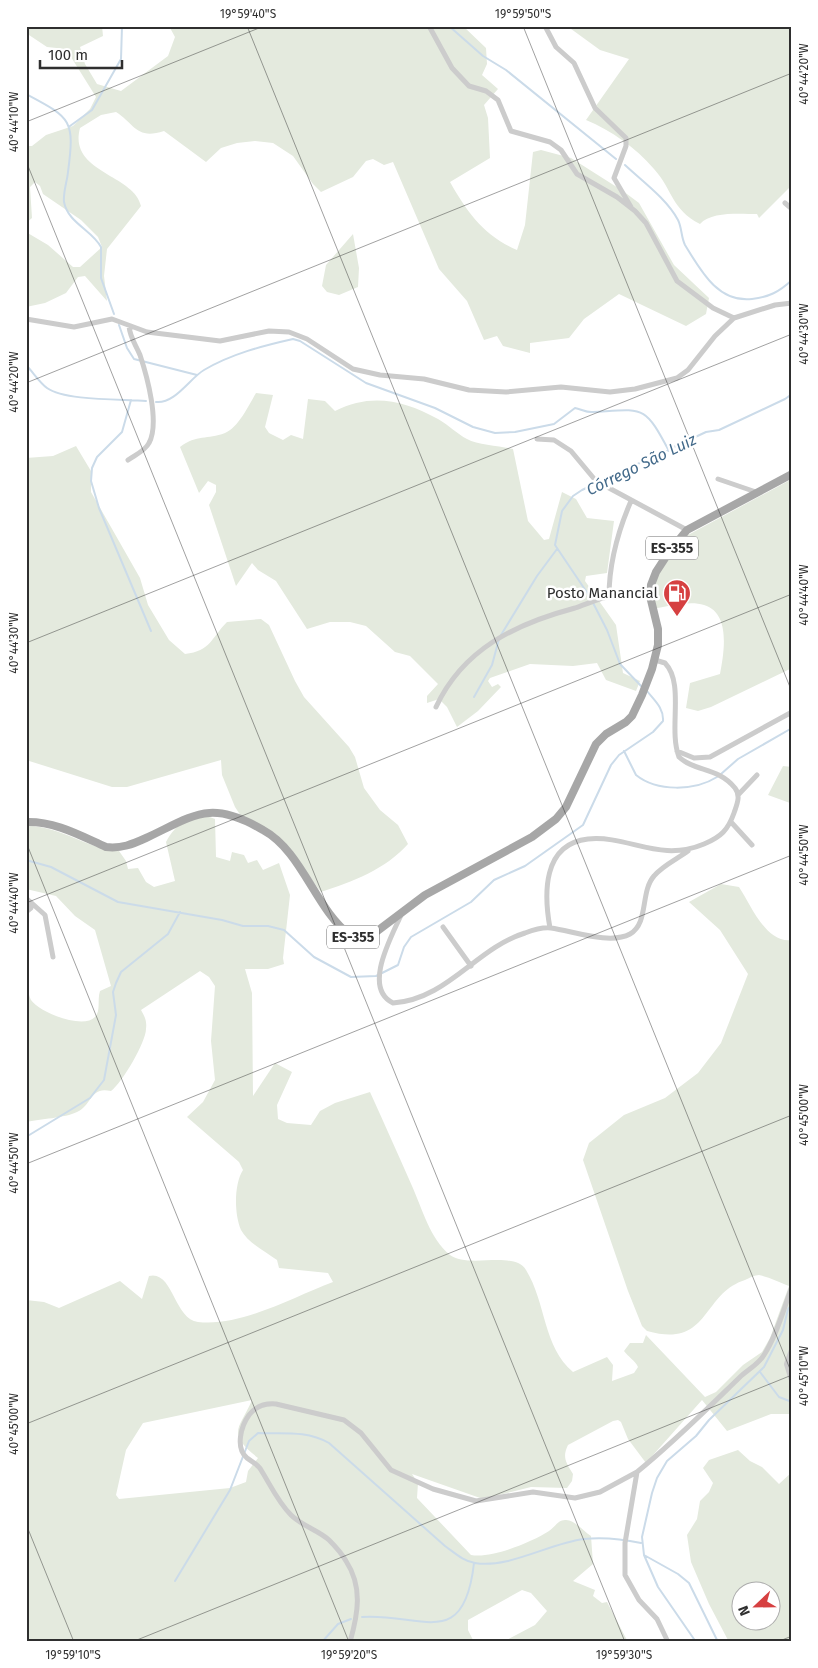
<svg xmlns="http://www.w3.org/2000/svg" width="818" height="1668" viewBox="0 0 818 1668" font-family="'Fira Sans',sans-serif">
  <style>
    .green { fill: #e4eade; fill-rule: evenodd }
    .lines { fill: none; stroke-linecap: round; stroke-linejoin: round }
    .stream { stroke: #cbdbe9; stroke-width: 2 }
    .minor { stroke: #ccc; stroke-width: 5 }
    .tertiary { stroke: #ccc; stroke-width: 6 }
    .primary { stroke: #a7a7a7; stroke-width: 8 }
    .ticks { fill: none; stroke: #2f2f2f; stroke-width: 1; stroke-opacity: 0.45 }
    .labels { text-anchor: middle; stroke-width: 5; stroke-linejoin: round; paint-order: stroke }
    .shield { fill: #fff; stroke: #6d6d6d; stroke-width: 1 }
    .shield-label { font-size: 14px; font-weight: bold; fill: #2f2f2f }
    .poi-label { font-size: 15px; fill: #2f2f2f; stroke: #fff; text-anchor: end }
    .water-label { font-size: 16px; font-style: italic; fill: #436a8a; stroke: #fff }
    .neatline { fill: none; stroke: #2f2f2f; stroke-width: 2 }
    .ticks-label { font-size: 12px; text-anchor: middle; fill: #2f2f2f }
  </style>
  <rect width="100%" height="100%" fill="#fff"/>
  <path class="green" d="M26 26H102L103 36 80 47 85 64 97 84 121 91 168 56 175 37 169 26H463L486 48 487 64 482 75 498 89 484 105 488 118 490 158 450 182C467 212 484 236 517 250L525 225 533 152 541 150 571 158 623 191 639 203 674 265 709 298 706 314 686 326 619 294 584 319 569 338 530 343V353L503 346 497 336 484 340 467 301 439 269 393 162 384 165 373 159 366 161 353 177 321 192 313 184 293 156 273 143 255 141 237 143 221 148 206 162 164 131C136 140 135 124 116 112L101 115 80 128C68 173 134 174 141 206L107 249 104 276 107 301 85 276 78 277 66 293 45 303 26 307V232L48 245 73 267H80L102 247 98 237 81 220 43 194 40 186 35 182 30 187 32 218 26 223V146H32L46 135 73 126 90 109 96 97 66 49 47 47 26 33Z
    M567 26H792V185L759 218 757 214C741 214 711 211 700 224 671 209 673 190 654 169 635 147 612 131 586 120L629 59 600 50Z
    M353 234 359 268 358 287 339 295 327 292 322 286 326 265Z
    M256 393 273 395 265 427 269 433 283 440 291 435 303 439 308 399 325 401 335 411C371 393 403 400 438 419 449 425 457 434 467 439 478 445 500 446 513 449L528 521 544 540 549 539 562 492 576 499 587 518 614 521 607 573 586 576 585 581 616 625 623 673 640 681 636 691 606 680 597 663 573 666 530 664 490 678 488 681 492 687 498 684 501 687 478 711 457 727 447 707 439 699 427 703V696L438 684 410 656 395 652 366 626 350 622H330L307 629 276 581 258 570 252 563 236 586 209 505 216 492V485L208 481 199 493 180 447C197 434 207 440 225 433 238 428 249 405 256 393Z
    M76 446 91 471V492L140 578 148 605 169 640 185 654C211 651 211 638 227 622L261 619 269 625 295 681 304 697 349 747 355 757 364 788 380 810 398 825 408 844C386 869 352 882 321 892L277 835 243 819 235 807 222 775 221 760 127 787H112L26 760V458L53 456Z
    M792 479V668L711 707 698 711 686 708 690 683 720 674C724 653 731 613 704 605 689 600 667 607 651 609L658 569 688 535Z
    M783 766 792 767V827L790 803 768 795Z
    M207 816 215 819 216 857 230 861 232 852 244 855 248 863 257 860 263 870 279 863 290 895 283 958 284 964 268 969H245L252 993 253 1096 275 1063 292 1072 277 1105 278 1119 287 1123 311 1125 320 1111 335 1103 370 1092C384 1123 398 1154 412 1186 422 1208 430 1239 450 1255 468 1269 514 1250 526 1270 546 1302 543 1347 573 1372L607 1357 613 1365 612 1381 634 1373 638 1367C635 1360 628 1357 624 1351L630 1343H643L646 1335 705 1397 716 1392 743 1365 762 1352 770 1338 789 1286C782 1283 766 1276 759 1275 755 1275 749 1278 745 1280 701 1294 710 1349 647 1331L642 1326 628 1291 583 1160 589 1143 624 1115 665 1098 698 1073 721 1043 748 974 720 930 689 902 721 884 739 887C751 905 766 944 792 940V1414H771L727 1431 702 1400 646 1463 628 1439 621 1422 618 1420 613 1421 568 1445C562 1457 566 1463 573 1474L572 1481 567 1488 531 1487 483 1499 412 1474 418 1483 417 1498 471 1555C491 1559 532 1542 549 1531 554 1528 558 1520 565 1520 574 1519 583 1531 591 1536L593 1564 573 1581 595 1590 593 1596 602 1603 607 1602 628 1642H503L535 1625 547 1611 531 1593 522 1590 468 1620V1630L474 1642H26V1300L44 1302 59 1308 120 1281 142 1299 149 1276C173 1270 174 1319 198 1322 241 1327 293 1297 333 1282L328 1273 279 1268 277 1260C266 1252 248 1243 241 1230 234 1214 234 1184 243 1170L239 1162 187 1117 203 1102 215 1080 211 1041 215 986 209 977 200 971 141 1010C145 1017 147 1021 146 1029 146 1042 122 1083 111 1091 90 1086 93 1104 77 1112 65 1118 40 1119 26 1122V966C32 977 25 989 31 1000 39 1012 83 1030 95 1017 101 1011 97 1000 100 991L111 986 95 930 75 916 56 896 26 889V826C60 825 86 849 119 851L126 861 128 869 138 868 146 882 154 887 175 881 166 842C178 821 184 822 207 816ZM252 1400C239 1430 226 1432 258 1458L248 1471 246 1482 230 1488 119 1499 116 1495 126 1450 143 1423Z
    M738 1450 750 1461 762 1467 779 1484 792 1472V1642H729L709 1604 691 1562 687 1535 697 1519 700 1501 709 1492 713 1483 703 1468 709 1460ZM740 1590H770V1620H740Z"/>
  <g class="lines">
    <path class="stream" d="M449 26 483 56 506 70 616 159
      M26 94C71 118 75 119 68 172 67 182 63 192 64 202 68 223 92 230 101 247V278L114 314
      M70 126 92 110 121 59 122 26
      M625 165C642 181 667 199 678 220 682 228 681 237 685 245 701 271 718 303 752 299 769 297 779 292 792 280
      M119 325 127 348 134 359 197 375
      M26 365C33 372 39 382 47 388 65 401 122 399 146 401
      M131 400 122 432 97 457 92 468 91 481 99 508 151 631
      M156 402C175 404 190 378 204 370 231 354 262 346 293 339L300 341 366 383 435 408 473 427 495 433 515 432 554 424 575 408C581 409 587 413 593 412 644 409 644 404 669 451
      M501 635 537 576 557 549
      M643 688 620 664 607 630 590 597 555 545 562 511 573 496 582 490 706 432 719 430 785 399 792 394
      M474 697 492 665 499 639
      M624 751 636 775C657 792 695 791 717 777
      M721 774 738 759 792 728
      M26 860 51 867 118 902 222 920 243 926H268L284 930 314 957 351 977 376 976 398 965 404 947 411 937 471 902 494 880 525 866 583 825 611 765 619 755 653 732 663 721C664 708 654 700 647 691
      M26 1137 90 1098 104 1080 116 1015 113 992 116 983 121 972 168 934 180 912
      M760 1372 779 1397 792 1402
      M644 1555 678 1574 689 1583 718 1642
      M175 1581 230 1490 249 1441 258 1433C283 1434 306 1430 329 1443L445 1546C455 1553 463 1561 475 1563 508 1569 550 1543 584 1539 604 1537 622 1539 641 1543
      M362 1617C422 1613 464 1652 474 1563
      M322 1642 338 1624 351 1619
      M696 1642 658 1587 644 1555 642 1537 652 1493 657 1478 667 1461 696 1436 709 1420 764 1367 783 1330 788 1309 792 1305"/>
    <path class="minor" d="M429 26 452 68 469 86 486 91 498 100 511 131 550 142 561 150 577 174 617 197 635 211 646 223 677 281 713 308 734 318
      M545 26 556 47 574 63 595 108 626 138V146L614 178 631 207
      M785 203 792 209
      M26 319 74 327 112 319 147 332 220 341 269 331 289 332 307 339 353 369 380 375 424 379 469 390 506 392 561 387 610 392 635 389 677 378 688 370 715 336 734 318 775 305 792 303
      M537 439 554 440 571 451 596 481 687 530
      M128 460C135 455 145 451 149 443 160 423 147 376 140 355 136 345 130 338 129 326
      M718 479 756 492
      M609 597C609 563 618 531 631 501
      M436 707C463 649 515 624 575 608 587 604 599 598 612 596 624 594 637 596 650 596
      M677 751 694 758 710 757 792 712
      M738 795 757 775
      M731 822 752 845
      M26 898 45 915 53 957
      M26 912 31 908V904
      M401 915C392 936 362 988 393 1003 448 999 476 948 525 933 533 930 543 927 551 928 573 931 610 945 630 934 649 923 640 892 654 876 662 866 677 859 688 851
      M443 927 471 966
      M550 928C544 895 542 844 588 839 629 835 659 863 704 844 721 837 728 830 734 813 737 804 741 796 735 788 718 767 695 772 679 757 668 729 685 684 665 663L655 660
      M350 1642C358 1614 363 1587 346 1561 342 1554 335 1546 329 1540 318 1530 302 1526 291 1515 278 1502 271 1486 261 1470 258 1464 252 1462 247 1458 235 1448 241 1426 249 1415 256 1406 265 1403 276 1404L344 1420 361 1433 391 1470 433 1489 476 1501 533 1492 575 1498 600 1492 637 1472
      M668 1642 657 1619 639 1600 625 1575V1543L637 1472C673 1443 706 1410 739 1378 747 1370 758 1365 764 1355 777 1335 783 1310 792 1287"/>
    <path class="tertiary" d="M792 1350 787 1364 792 1380"/>
    <path class="primary" d="M26 822C55 821 81 836 106 847 121 849 133 844 146 838 195 815 210 799 263 830 302 851 316 910 350 935 356 940 361 939 368 938L425 895 532 837 556 819 566 807 596 744 606 734 626 722 632 716 642 695 652 669 658 645V629L650 596 651 585 656 572 669 552 687 530 792 474"/>
  </g>
  <path class="ticks" d="M247 26 792 1374M523 26 792 692M26 122 264 26M26 161 625 1642M26 383 792 73M26 643 792 334M26 842 349 1642M26 903 792 594M26 1164 792 855M26 1424 792 1115M26 1524 74 1642M132 1642 792 1375M777 1642 792 1636"/>
  <defs>
    <g id="fuel-pin" transform="scale(1.4375)"><path d="M0 17L-7.5 6A9.5 9.5 0 1 1 7.5 6Z" fill="#d64041" stroke="#fff"/><path d="M-5.5-6h7V0h2V4h1.3V-2.5L3-4.5l.8-.8L6-3V5H2.5V1h-1V6h-7ZM-4.2-4.7v3.2H.2V-4.7Z" fill="#fff"/></g>
  </defs>
  <g fill-rule="evenodd">
    <use href="#fuel-pin" x="677" y="593"/>
  </g>
  <g class="labels">
    <g class="shield">
      <rect x="646" y="536.5" width="52" height="23" rx="4"/>
      <rect x="327" y="925.5" width="52" height="23" rx="4"/>
    </g>
    <g class="shield-label">
      <text x="672" y="553">ES-355</text>
      <text x="353" y="942">ES-355</text>
    </g>
    <g class="poi-label">
      <text x="658" y="598">Posto Manancial</text>
    </g>
    <g class="water-label">
      <text transform="translate(641 464) rotate(-26)" y="6">Córrego São Luiz</text>
    </g>
  </g>
  <rect width="818" height="1668" fill="none" stroke="#ffffff" stroke-width="55"/>
  <g transform="translate(756 1606) rotate(248)"><circle r="24" fill="#ffffff" stroke="#acacac"/>
  <path d="M0-4L9 19L0 12L-9 19Z" fill="#d64041"/>
  <text y="-8" font-size="14" font-weight="bold" text-anchor="middle" fill="#2f2f2f">N</text>
  </g>
  <path d="M40 60v8h82v-8" fill="none" stroke="#2f2f2f" stroke-width="2.5"/>
  <text x="48" y="60" font-size="15" fill="#2f2f2f" stroke="#ffffff" stroke-width="4" paint-order="stroke">100 m</text>
  <rect x="28" y="28" width="762" height="1612" class="neatline"/>
  <g class="ticks-label">
    <text x="248" y="18">19°59'40"S</text>
    <text x="523" y="18">19°59'50"S</text>
    <text transform="translate(804 74) rotate(-90)" y="4">40°44'20"W</text>
    <text transform="translate(14 122) rotate(-90)" y="4">40°44'10"W</text>
    <text transform="translate(804 334) rotate(-90)" y="4">40°44'30"W</text>
    <text transform="translate(14 382) rotate(-90)" y="4">40°44'20"W</text>
    <text transform="translate(804 595) rotate(-90)" y="4">40°44'40"W</text>
    <text transform="translate(14 643) rotate(-90)" y="4">40°44'30"W</text>
    <text transform="translate(804 855) rotate(-90)" y="4">40°44'50"W</text>
    <text transform="translate(14 903) rotate(-90)" y="4">40°44'40"W</text>
    <text transform="translate(804 1115) rotate(-90)" y="4">40°45'00"W</text>
    <text transform="translate(14 1163) rotate(-90)" y="4">40°44'50"W</text>
    <text transform="translate(804 1376) rotate(-90)" y="4">40°45'10"W</text>
    <text transform="translate(14 1424) rotate(-90)" y="4">40°45'00"W</text>
    <text x="73" y="1659">19°59'10"S</text>
    <text x="349" y="1659">19°59'20"S</text>
    <text x="624" y="1659">19°59'30"S</text>
  </g>
</svg>
